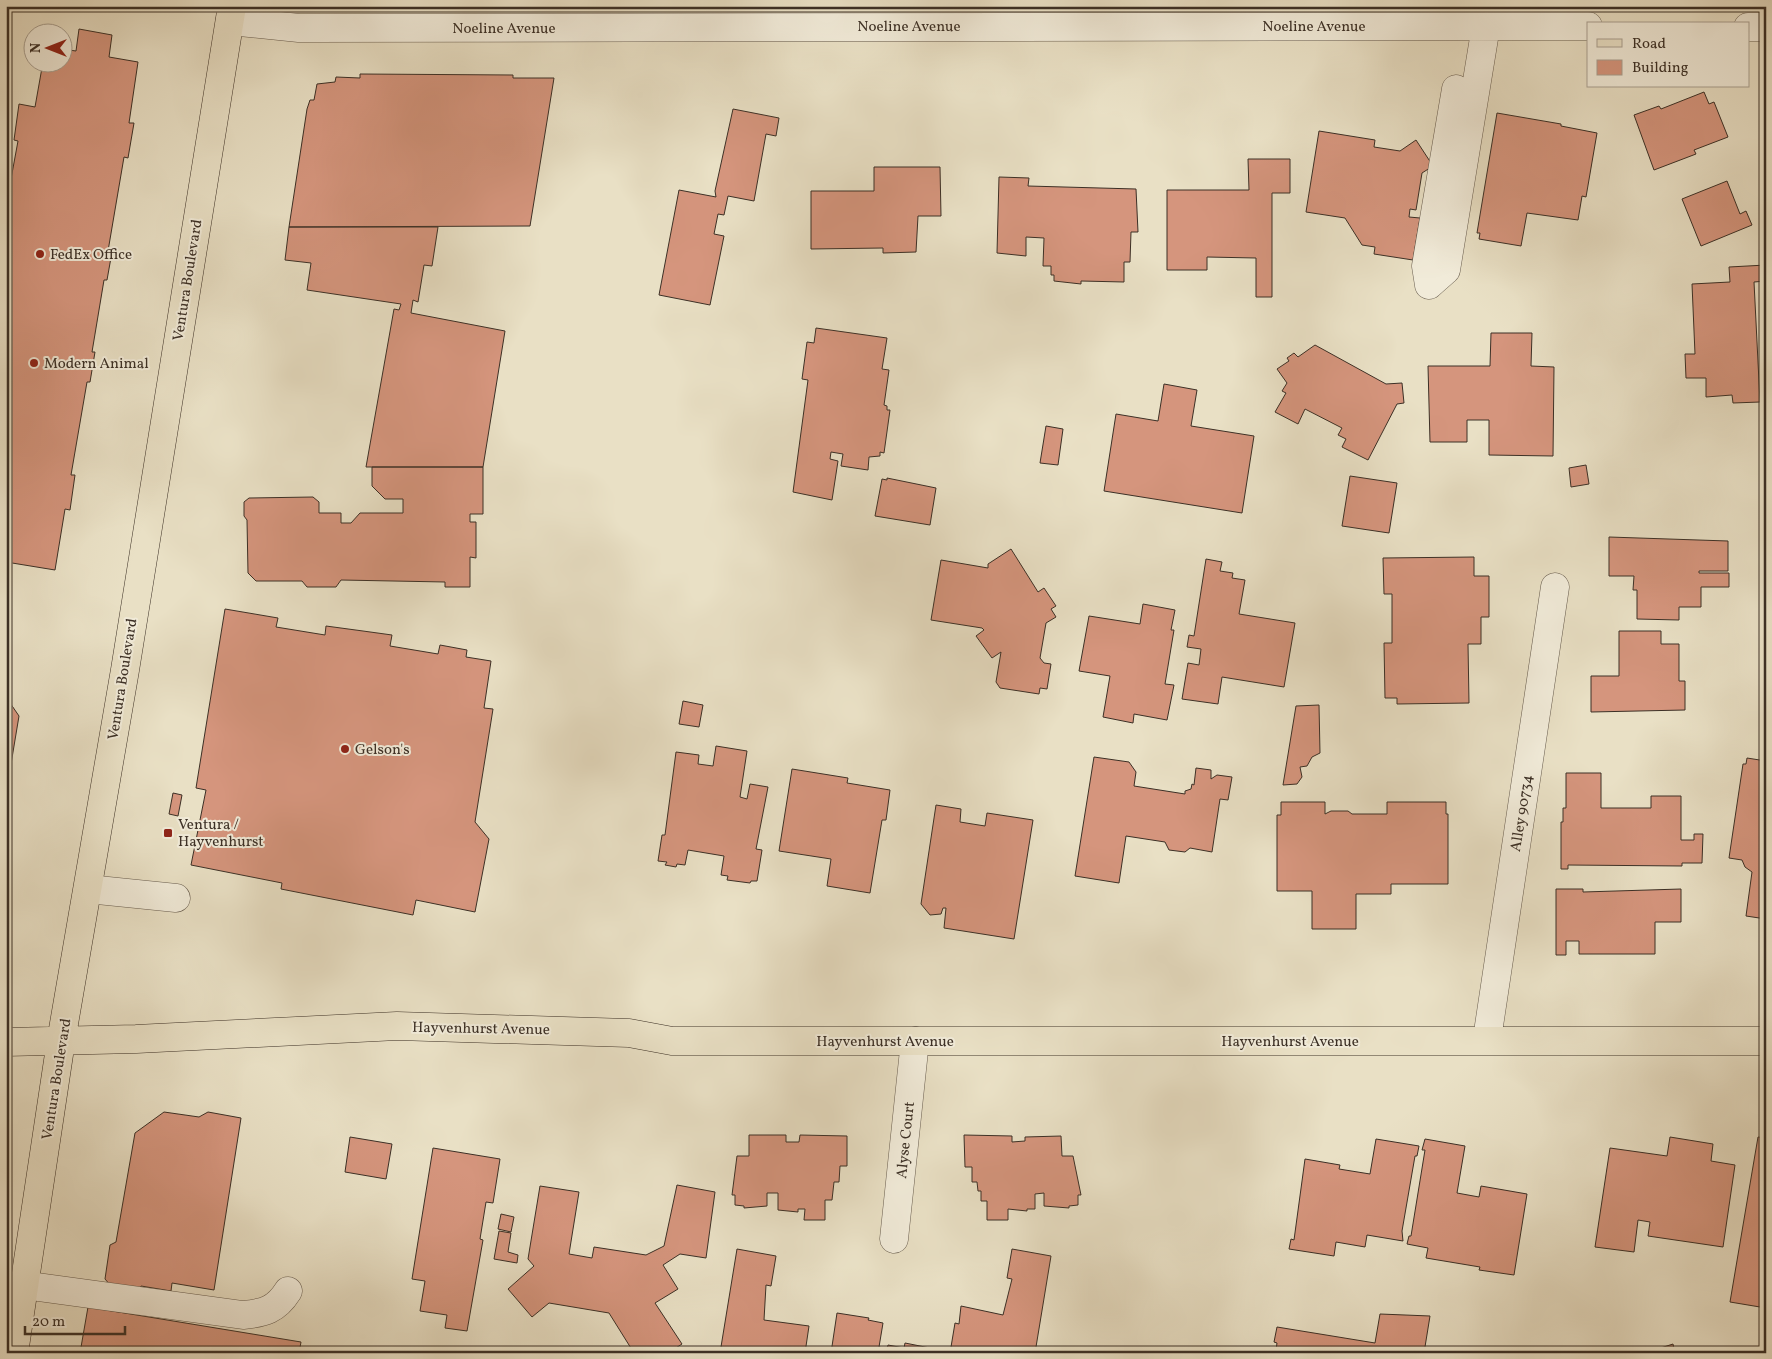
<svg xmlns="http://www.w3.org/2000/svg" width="1772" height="1359" viewBox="0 0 1772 1359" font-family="Vollkorn,serif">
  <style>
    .building { fill: #d5957d; stroke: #3c3026 }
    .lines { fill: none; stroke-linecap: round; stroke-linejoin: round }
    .minor-casing { stroke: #675c4e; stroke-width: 29 }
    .major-casing { stroke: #3c3026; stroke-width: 29 }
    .minor { stroke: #f1ebd9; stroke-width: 28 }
    .major { stroke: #e9e0c5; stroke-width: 28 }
    .poi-dot { fill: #8f2418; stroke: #f1ebd9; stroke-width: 2 }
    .labels { text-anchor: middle; stroke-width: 4; stroke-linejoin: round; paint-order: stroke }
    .street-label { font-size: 15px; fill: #3c3026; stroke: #f1ebd9 }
    .poi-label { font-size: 15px; fill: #3c3026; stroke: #f1ebd9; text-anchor: start }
  </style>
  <rect width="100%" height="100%" fill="#e9e0c5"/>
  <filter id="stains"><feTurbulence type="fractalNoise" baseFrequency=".004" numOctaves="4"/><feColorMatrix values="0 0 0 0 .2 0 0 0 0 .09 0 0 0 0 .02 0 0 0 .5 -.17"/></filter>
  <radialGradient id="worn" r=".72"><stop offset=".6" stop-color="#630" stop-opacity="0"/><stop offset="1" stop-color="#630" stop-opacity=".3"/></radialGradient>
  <path class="building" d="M79 29 112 35 109 57 138 62 129 123H134L128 158 124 157 108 251 112 252 107 280H104L92 352H95L90 382H87L71 475H75L70 510 65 509 55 570 6 562V206L18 141 14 140 19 104 35 107 43 62H62V49L76 51Z
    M360 74 513 75V78H554L530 226 289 227 307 109 310 100H314L317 84 335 82 336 77 360 78Z
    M1704 92 1709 104 1714 102 1728 137 1694 150 1696 154 1654 170 1634 115 1659 106 1661 109Z
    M733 109 779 118 776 136 766 134 754 201 728 196 724 215 718 214 714 234 724 236 710 305 659 295 679 190 716 197 715 191Z
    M1497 113 1561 124V126L1597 133 1586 197 1582 196 1578 220 1527 213 1521 246 1479 239 1480 233H1477Z
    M1319 131 1375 140 1374 147 1400 151 1416 140 1433 166 1422 173 1416 210 1410 209 1409 217 1420 218 1413 260 1374 254 1375 247 1362 245 1345 218 1306 212Z
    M1248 159H1290V193H1272V297H1256V258L1207 257V270H1167V190H1249Z
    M874 167H940L941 216H918L916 252 883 253V248L811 249V191H874Z
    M999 177 1029 178 1028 186 1136 189 1138 232H1131L1130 262H1124V282L1081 281V284L1054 281V275H1051V266H1043L1044 238 1026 237V256L997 253Z
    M1727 181 1740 214 1746 211 1752 225 1701 246 1682 199Z
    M289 227H438L432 266 424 265 418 302 413 300 411 313 505 331 483 467H366L394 309 399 310 401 304 307 290 311 263 285 260Z
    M1766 265V281L1754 282 1760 402 1733 403 1732 395 1706 397V378H1686L1685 354H1695L1692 284 1730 282 1729 267Z
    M816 328 887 338 882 369 889 370 884 405 887 406V410H890L884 453 880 452V456L869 457 868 470 841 466 843 454 831 452 830 459 838 461 832 500 793 492 808 380 802 379 807 342 814 343Z
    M1491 333H1532L1531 366 1554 367 1553 456 1489 455V420H1467V442H1430L1428 366H1490Z
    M1315 345 1386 384 1402 383 1404 403 1397 404 1368 460 1342 447 1346 439 1338 435 1342 428 1305 409 1298 424 1275 412 1286 393 1282 391 1287 383 1277 369 1289 361 1287 358 1294 353 1298 357Z
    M1164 384 1197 390 1191 426 1254 436 1242 513 1104 491 1116 414 1158 421Z
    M1046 426 1063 429 1058 465 1040 463Z
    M1586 465 1589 484 1571 487 1569 468Z
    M372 467H483V514H470V522H476V558L470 557V587H445V582L341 580 336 587H307L302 581H256L248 573 247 520 244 516V502L249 498 313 497 319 502V513H341V523H351L360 513H403V499H385L372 486Z
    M1350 476 1397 483 1389 533 1342 526Z
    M887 478 936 488 930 525 875 516 882 479 887 480Z
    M1609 537 1728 541V571H1699V573H1729V587H1701V607H1679V620L1637 619V590H1633L1634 576H1609Z
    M1011 549 1038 592 1044 588 1056 606 1051 609 1056 617 1046 623 1040 658 1044 663 1051 664 1047 689 1040 688 1039 694 1000 688 996 682 1001 652 992 658 976 636 984 630 982 628 931 620 941 560 988 568V564Z
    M1474 557V576H1489V617H1481V644H1468L1469 703 1397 704V698H1385L1384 643H1392V594H1384L1383 558Z
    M1206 559 1222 562 1220 571 1233 573 1232 578 1245 580 1239 614 1295 623 1284 687 1222 677 1218 704 1182 699 1188 663 1199 665 1201 649 1187 647 1189 635 1194 636Z
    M1143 604 1175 610 1171 630H1174L1165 684 1174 685 1167 720 1134 714 1133 723 1103 717 1110 676 1079 671 1089 616 1140 624Z
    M225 609 278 618 276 627 325 635 326 626 363 631 392 635 390 646 438 654 440 645 467 650 466 657 491 661 484 708 493 709 475 822 489 839 475 912 416 900 413 915 281 889 282 883 191 865 206 790 196 788Z
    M1619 631H1661V644H1679V681H1685V710L1591 712V676H1619Z
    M6 697 19 716 10 770H8L6 782Z
    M683 701 703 705 699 727 679 724Z
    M1319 705 1320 753 1312 757 1307 766 1300 767 1302 777 1297 784 1283 785 1296 706Z
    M716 746 747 751 740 797 747 799 750 784 768 787 756 849 762 850 757 881H751L750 883 727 880 728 876 721 875 724 856 688 850 685 865 677 864 676 867 665 865 667 862 658 861 662 835H665L676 752 699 755 698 764 713 766Z
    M1094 757 1129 762 1136 772 1134 786 1185 794V791L1191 789 1192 784 1194 785 1196 768 1211 770V779L1217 775 1232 777 1228 800 1220 799 1212 852 1190 848 1185 852 1169 850 1165 842 1126 836 1119 883 1075 876Z
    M1747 758 1766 761V919L1746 916 1752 872 1745 867 1742 860 1729 858 1743 764H1746Z
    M792 769 848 778 847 783 890 790 886 820H882L870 893 827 886 831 859 779 851Z
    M1566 773H1601V808H1651V796H1681V840H1694V834H1703L1702 863H1682V866L1568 865V869H1561V822H1563V808H1566Z
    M173 793 182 795 178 816 169 814Z
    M1281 802H1325V814L1331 811H1348L1352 814H1387V802H1446V814H1448V884H1391V894H1356V929H1312V891H1277V815H1281Z
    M936 805 961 809 960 822 985 826 987 813 1033 820 1014 939 944 928 946 908H943L941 914 930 915 921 904Z
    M1556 889H1583V892L1681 889V922H1655V954H1579V941H1566V955H1556Z
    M164 1112 199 1117 208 1112 241 1118 214 1290 172 1283 171 1291 141 1286 140 1291 111 1286 105 1279 110 1245 116 1242 135 1133Z
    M749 1135H786V1142H799L800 1135 847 1136V1166H840L839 1182H834L832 1200H825V1220H804L805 1209H798V1212L778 1210V1193H767V1206L744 1208V1206L735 1205V1195H732L737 1156H749Z
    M964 1135 1012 1136V1142L1025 1141V1137L1061 1136 1062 1156H1073L1081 1195H1078V1205L1069 1206V1208L1044 1206V1193L1035 1194V1209H1027V1211L1008 1209V1220H987V1201H981V1191H978L977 1182H972V1167H965Z
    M350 1137 392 1144 386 1179 345 1172Z
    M1670 1137 1713 1144 1711 1161 1735 1165 1723 1247 1648 1236 1650 1222 1638 1220 1634 1252 1595 1247 1610 1148 1667 1156Z
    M1758 1137 1766 1138V1308L1730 1302Z
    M1376 1139 1419 1146 1417 1156H1415L1402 1231 1403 1241 1367 1235 1365 1247 1336 1242 1334 1256 1289 1249 1291 1239 1294 1240 1305 1159 1340 1165 1339 1169 1370 1174Z
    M1425 1139 1465 1146 1457 1193 1479 1197 1481 1186 1527 1194 1514 1275 1479 1270 1480 1267 1426 1258 1428 1248 1407 1244 1409 1236H1411L1425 1150H1422Z
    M433 1148 500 1159 493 1203 486 1202 480 1239 483 1240 467 1331 445 1328 447 1315 420 1311 425 1281 412 1279Z
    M677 1185 715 1192 706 1258 680 1254 663 1265 678 1289 655 1303 682 1344 668 1353H634L609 1313 549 1303 532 1317 508 1289 534 1266 528 1259 540 1186 579 1192 569 1254 592 1258 594 1247 646 1255 664 1246Z
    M501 1214 514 1217 511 1232 498 1229Z
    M499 1231 511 1233 508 1252 518 1255 517 1263 494 1259Z
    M737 1249 776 1256 771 1286 766 1285 764 1320 809 1326 805 1353H720Z
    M1012 1249 1051 1256 1035 1353H950L955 1323 959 1324 961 1306 1003 1315 1012 1279 1007 1278Z
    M88 1307 301 1342 299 1353H80Z
    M837 1313 869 1318 868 1320 883 1323 879 1347 887 1349 888 1345 904 1348 905 1343 935 1349V1353H831Z
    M1380 1314 1430 1316 1424 1353H1272V1350H1276L1277 1343 1274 1342 1277 1327 1375 1343Z
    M1673 1344 1675 1353H1645Z"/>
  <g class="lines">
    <g class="minor-casing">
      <path id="minor" d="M230 21 299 28 1588 26
        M1748 27H1766
        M1429 285 1446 270 1486 26
        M1429 285 1426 266 1456 89
        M88 889 176 898
        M1487 1039 1555 587
        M894 1239 915 1041
        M23 1285 243 1315C264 1313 276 1310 288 1291"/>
    </g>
    <g class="major-casing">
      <path id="major" d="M6 1042 136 1039 397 1026 629 1033 672 1041H1766
        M14 1353 61 1041 125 670 232 6"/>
    </g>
    <use href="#minor" class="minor"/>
    <use href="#major" class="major"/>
  </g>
  <g class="poi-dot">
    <circle cx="40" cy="254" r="5"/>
    <circle cx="34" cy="363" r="5"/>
    <circle cx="345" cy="749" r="5"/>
    <rect x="163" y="828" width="10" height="10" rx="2.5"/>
  </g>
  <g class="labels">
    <g class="street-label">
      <text x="909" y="31">Noeline Avenue</text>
      <text x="1314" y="31">Noeline Avenue</text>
      <text x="504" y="33">Noeline Avenue</text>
      <text transform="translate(187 280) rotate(-81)" y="5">Ventura Boulevard</text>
      <text transform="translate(122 679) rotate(-81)" y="5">Ventura Boulevard</text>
      <text transform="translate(1521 813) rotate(-81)" y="5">Alley 90734</text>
      <text transform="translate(481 1028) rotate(1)" y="5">Hayvenhurst Avenue</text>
      <text x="885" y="1046">Hayvenhurst Avenue</text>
      <text x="1290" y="1046">Hayvenhurst Avenue</text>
      <text transform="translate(56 1079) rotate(-81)" y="5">Ventura Boulevard</text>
      <text transform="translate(905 1140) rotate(-84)" y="5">Alyse Court</text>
    </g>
    <g class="poi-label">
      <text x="50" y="259">FedEx Office</text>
      <text x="44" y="368">Modern Animal</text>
      <text x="355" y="754">Gelson's</text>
      <text x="178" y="829">Ventura /<tspan x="178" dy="17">Hayvenhurst</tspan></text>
    </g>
  </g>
  <rect width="1772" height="1359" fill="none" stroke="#e9e0c5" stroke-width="25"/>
  <rect x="8" y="8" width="1757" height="1344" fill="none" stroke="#3c3026" stroke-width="2.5"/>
  <rect x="12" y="12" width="1747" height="1334" fill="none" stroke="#3c3026"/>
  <rect x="1587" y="22" width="162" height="65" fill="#f1ebd9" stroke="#a9a091"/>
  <rect x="1597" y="39" width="25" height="8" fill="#e9e0c5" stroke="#a9a091"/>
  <text x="1632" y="48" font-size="15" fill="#3c3026">Road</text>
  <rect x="1597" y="60" width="25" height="15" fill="#d5957d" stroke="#a9a091"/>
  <text x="1632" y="72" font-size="15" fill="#3c3026">Building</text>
  <g transform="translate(48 48) rotate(270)"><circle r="24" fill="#f1ebd9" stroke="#a9a091"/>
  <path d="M0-4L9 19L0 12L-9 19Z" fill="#8f2418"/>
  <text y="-8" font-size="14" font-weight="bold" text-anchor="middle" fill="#3c3026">N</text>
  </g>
  <path d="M25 1326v8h100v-8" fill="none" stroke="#3c3026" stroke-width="2.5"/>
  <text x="32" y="1326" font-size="15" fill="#3c3026" stroke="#f1ebd9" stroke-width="4" paint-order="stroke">20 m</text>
  <rect width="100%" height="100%" filter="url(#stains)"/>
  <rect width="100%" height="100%" fill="url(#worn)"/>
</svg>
